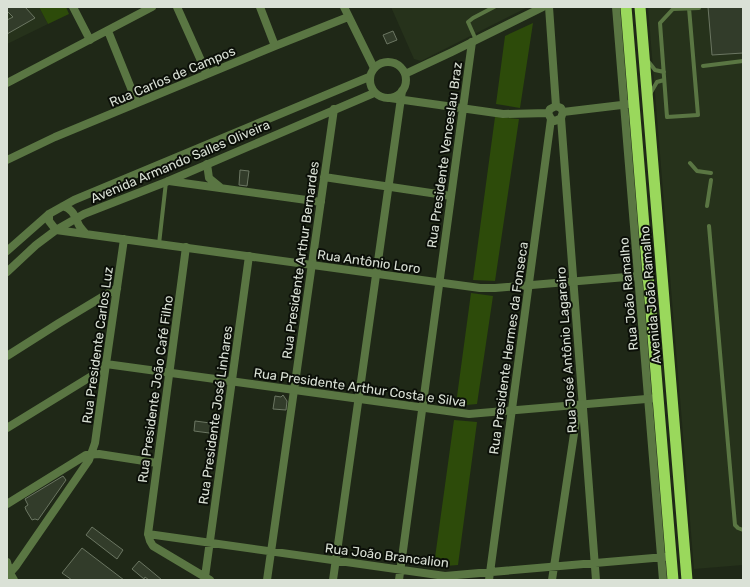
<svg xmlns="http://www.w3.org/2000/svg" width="750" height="587" viewBox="0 0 750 587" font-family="Rubik,sans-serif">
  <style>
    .built { fill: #26321b }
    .green { fill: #2d4b0a }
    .building { fill: #323c2a; stroke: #6b7662 }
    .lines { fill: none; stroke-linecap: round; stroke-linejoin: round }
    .service { stroke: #5a7643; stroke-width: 4 }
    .minor { stroke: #5a7643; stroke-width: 8 }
    .tertiary { stroke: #5a7643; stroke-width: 8 }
    .trunk { stroke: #9ad85c; stroke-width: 11 }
    .labels { text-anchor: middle; stroke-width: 4; stroke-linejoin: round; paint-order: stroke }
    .street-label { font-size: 13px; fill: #dae1d6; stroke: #0b0f08 }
  </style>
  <rect width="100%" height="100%" fill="#1f2817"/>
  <path class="built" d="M7 7H39L48 24 7 44Z
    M391 7H528L421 61 414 59Z
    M648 7H743V565L694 569Z"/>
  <path class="green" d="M39 7H66L69 14 48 24Z
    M533 23 520 108 496 104 505 36Z
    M495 117 519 119 495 281 473 280Z
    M471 293 493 296 477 404 466 405 456 404Z
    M454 420 477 422 458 565 445 566 434 565Z"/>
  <path class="building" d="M7 7H25L35 18 7 34V20L13 17 7 11Z
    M708 7H743V53L712 55Z
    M393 31 397 40 387 44 383 35Z
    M240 170 249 171 247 186 239 185Z
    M283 395 287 401 286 410 273 409 275 396 281 397Z
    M195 421 218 424 217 434 194 431Z
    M63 476 66 480 38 520 35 519 32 520 26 510 25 507 28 505 25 499Z
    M92 527 123 550 117 559 86 535Z
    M82 548 124 580H72L62 573Z
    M139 561 150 570 162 580H149L145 577 144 579 132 569Z"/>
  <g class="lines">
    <path class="service" d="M689 8 698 115 667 117 660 23 673 9 699 8
      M476 40 468 22 473 18 494 7
      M648 61 655 70 664 72
      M703 66 743 61
      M650 94 657 82 664 80
      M690 163 697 171 711 173
      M707 206 711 180
      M709 226 735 525 738 528 743 530
      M159 244 166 182"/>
    <path class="minor" d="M73 7 90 40
      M177 7 207 74
      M260 7 275 46
      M344 7 374 68
      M549 7 556 106
      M616 7 663 580
      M108 31 137 103
      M7 83 152 7
      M390 98 503 114 548 113
      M563 112 630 104
      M561 118 555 121 551 119 548 113 550 109 556 106 561 108 563 112 561 118 596 580
      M7 160 55 137 275 46 348 17
      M207 164 209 178 220 187
      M324 177 451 196
      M169 181 321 202
      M186 247 148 534 150 541 153 546 210 580
      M7 356 59 323 117 288
      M7 428 95 374 106 364
      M7 504 86 455 99 454 157 463
      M148 534 445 576 665 557
      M7 562 10 573 14 580
      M7 576 16 566 89 460 95 443 106 364
      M205 577 249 256
      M267 580 334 109
      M333 580 402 91
      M399 580 472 42
      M489 580 551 119
      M552 580 577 414 583 405"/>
    <path class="tertiary" d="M370 80a18 18 0 1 1 36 0a18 18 0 1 1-36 0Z
      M405 74 452 52 543 7
      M63 206C72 209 74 214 78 223 79 227 83 230 86 234
      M49 214V221L56 230
      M56 230 480 288H495L638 276 649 279
      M124 239 106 364 469 414 658 398
      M7 251 49 214 74 200 369 77
      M7 272 36 245 56 230 84 214 166 182 374 93"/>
    <path class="trunk" d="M626 7 673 580
      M640 7 687 580"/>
  </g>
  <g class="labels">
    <g class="street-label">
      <text transform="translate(172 76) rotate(-23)" y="5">Rua Carlos de Campos</text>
      <text transform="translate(444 155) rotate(-82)" y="5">Rua Presidente Venceslau Braz</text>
      <text transform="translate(180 161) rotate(-23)" y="5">Avenida Armando Salles Oliveira</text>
      <text transform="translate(300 260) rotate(-82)" y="5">Rua Presidente Arthur Bernardes</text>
      <text transform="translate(369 261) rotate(8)" y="5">Rua Antônio Loro</text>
      <text transform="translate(628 294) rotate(-95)" y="5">Rua João Ramalho</text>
      <text transform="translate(650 295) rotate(-95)" y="5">Avenida João Ramalho</text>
      <text transform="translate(97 345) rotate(-82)" y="5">Rua Presidente Carlos Luz</text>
      <text transform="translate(508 348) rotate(-82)" y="5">Rua Presidente Hermes da Fonseca</text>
      <text transform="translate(566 350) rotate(-94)" y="5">Rua José Antônio Lagareiro</text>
      <text transform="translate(360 387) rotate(8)" y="5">Rua Presidente Arthur Costa e Silva</text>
      <text transform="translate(155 389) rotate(-82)" y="5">Rua Presidente João Café Filho</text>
      <text transform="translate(215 415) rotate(-82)" y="5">Rua Presidente José Linhares</text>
      <text transform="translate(387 555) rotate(7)" y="5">Rua João Brancalion</text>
    </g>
  </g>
  <rect width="750" height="587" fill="none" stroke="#dae1d6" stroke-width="16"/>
</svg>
